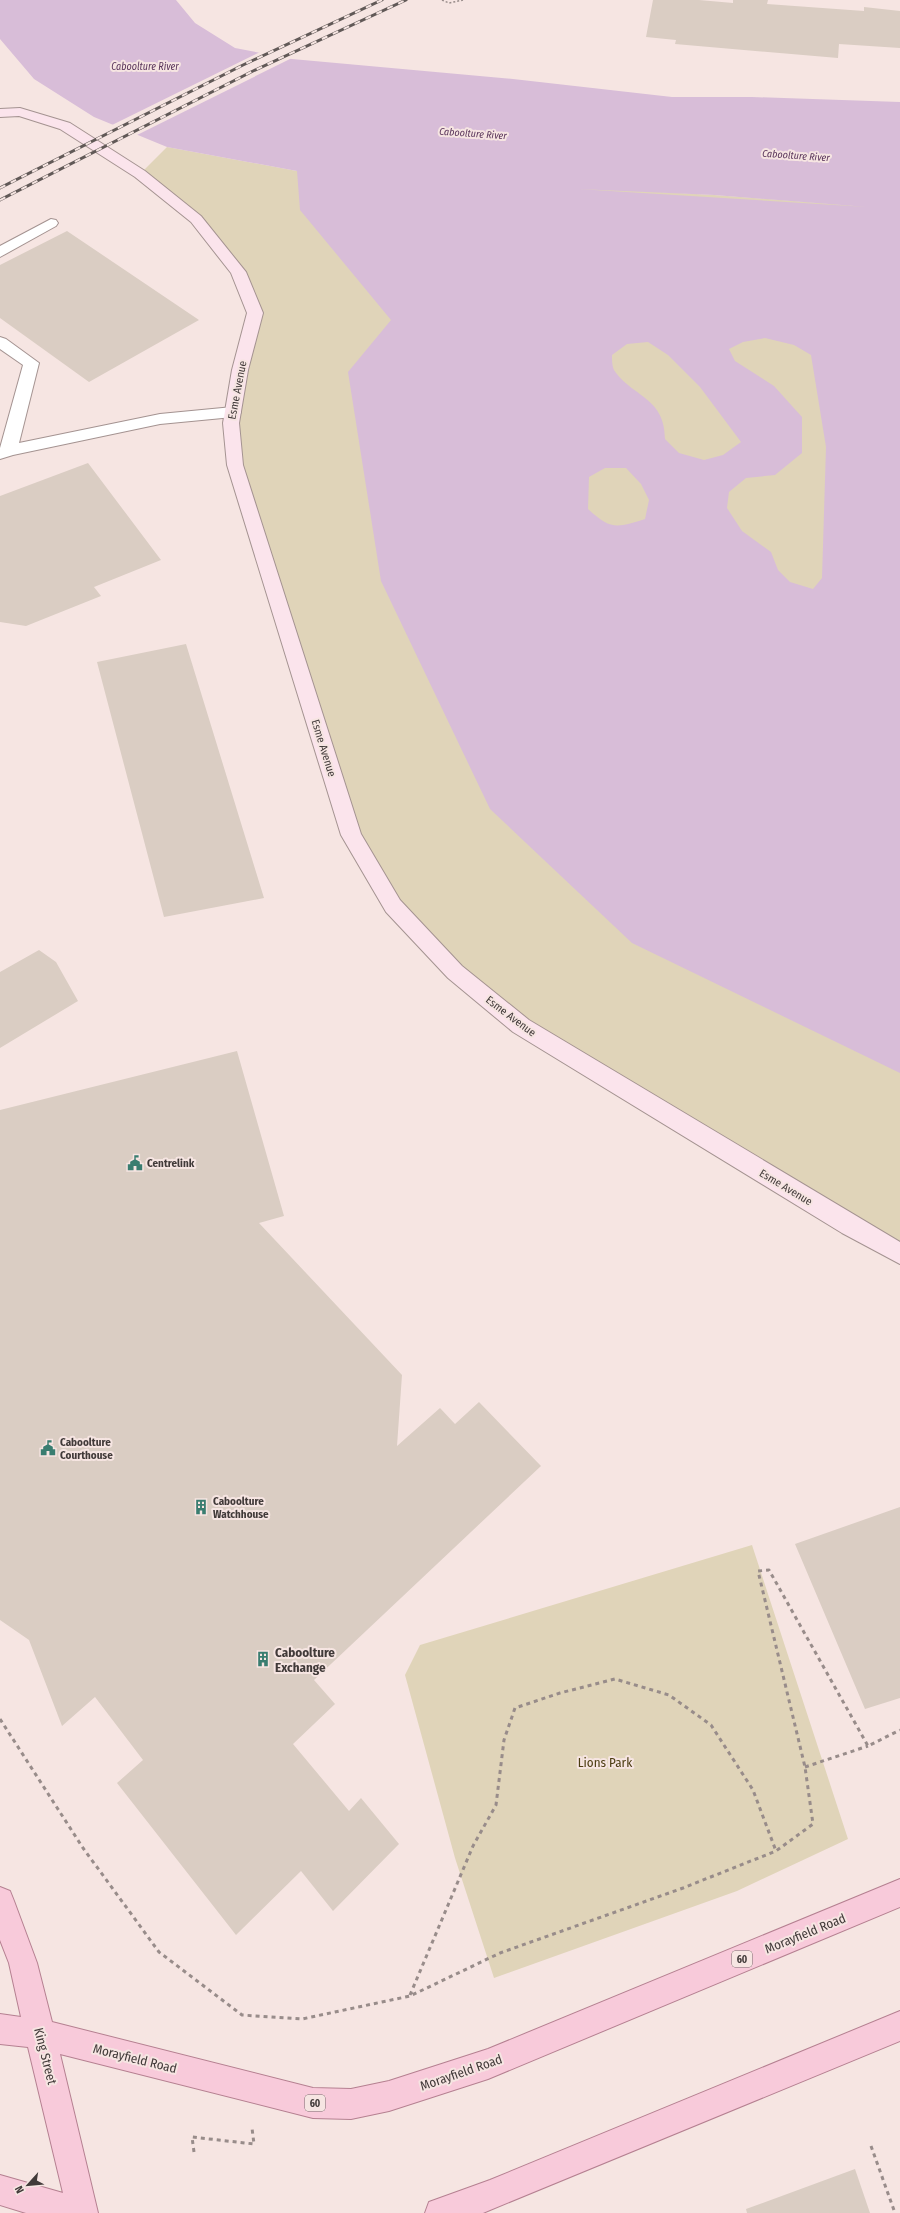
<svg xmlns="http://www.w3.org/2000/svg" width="900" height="2213" viewBox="0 0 900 2213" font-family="'Fira Sans Condensed',sans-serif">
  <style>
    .green { fill: #e0d4b9 }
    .water { fill: #d8bdd8; fill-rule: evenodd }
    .pier { fill: #f6e5e2 }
    .building { fill: #dacdc3 }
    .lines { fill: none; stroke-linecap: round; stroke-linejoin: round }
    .lane-casing { stroke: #a49391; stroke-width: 2 }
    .secondary-casing { stroke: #a49391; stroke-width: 2 }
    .primary-casing { stroke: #b58091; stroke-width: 2 }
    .path-far1 { stroke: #988c8a; stroke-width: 1.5; stroke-dasharray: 2 2; stroke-linecap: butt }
    .path { stroke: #988c8a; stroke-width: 3; stroke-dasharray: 4 4; stroke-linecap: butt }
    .lane { fill: #fff; fill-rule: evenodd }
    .secondary { fill: #fbe4ec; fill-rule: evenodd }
    .primary { fill: #f8cada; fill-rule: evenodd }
    .rail-casing { stroke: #615957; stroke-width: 3 }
    .rail { stroke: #f6e5e2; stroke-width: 2; stroke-dasharray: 6; stroke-linecap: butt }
    .labels { text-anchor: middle; stroke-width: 4; stroke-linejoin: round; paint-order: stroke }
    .far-water-label { font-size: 10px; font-style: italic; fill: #59345a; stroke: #f6e5e2 }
    .shield { fill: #f6e5e2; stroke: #776d6c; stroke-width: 1 }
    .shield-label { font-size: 10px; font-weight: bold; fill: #413a39 }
    .street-label { font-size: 11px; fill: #413a39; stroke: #f6e5e2 }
    .poi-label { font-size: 11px; font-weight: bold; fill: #413a39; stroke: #f6e5e2; text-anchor: start }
    .near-poi-label { font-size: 13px; font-weight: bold; fill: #413a39; stroke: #f6e5e2; text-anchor: start }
    .near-park-label { font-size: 13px; fill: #4c3d12; stroke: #f6e5e2 }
    .near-street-label { font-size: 13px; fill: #413a39; stroke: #f6e5e2 }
  </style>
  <rect width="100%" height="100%" fill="#f6e5e2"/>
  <path class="green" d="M167 147 297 171 714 195 900 209V1254L521 1026 393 906 351 835 231 423 255 313 238 272 196 219 140 174Z
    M752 1545 848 1839 737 1891 494 1978 455 1858 405 1675 420 1645Z"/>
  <path class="water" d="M0 0H176L195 23 235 48 292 59 513 79 672 97H752L900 102V1073L632 943 490 809 381 581 348 372 391 320 300 210 297 171 167 147 94 117 34 79 0 39ZM578 189 714 195 867 207ZM765 338 794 345 811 355 826 447 822 578 813 589 790 582 778 570 771 552 742 531 727 508 729 492 746 478 775 475 802 453V417L774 386 735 361 729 349 743 342ZM648 342 668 355 700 387 741 442 723 455 704 460 679 453 665 439C665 397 632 397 614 370 612 366 612 359 612 355L627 344ZM605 468H626L641 484 649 500 645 519C616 528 611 530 588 509L589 477Z"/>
  <path class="pier" d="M262 51 294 57 135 136 110 126Z"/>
  <path class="building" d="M653 0H699L733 3V0H768L767 4 864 11V7L900 11V48L839 44 838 58 675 44 676 40 646 37Z
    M67 231 199 320 89 382 0 318V265Z
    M88 463 161 560 94 587 101 596 26 626 0 622V496Z
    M186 644 264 898 164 917 97 662Z
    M39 950 56 962 78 1001 0 1048V972Z
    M237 1051 284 1216 259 1223 402 1375 397 1446 440 1408 455 1424 479 1402 541 1466 314 1680 335 1704 293 1744 349 1811 361 1798 399 1844 333 1911 301 1871 236 1935 117 1783 143 1760 95 1697 62 1726 29 1640 0 1620V1110Z
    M900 1507V1698L865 1709 795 1544Z
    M855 2169 870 2213H747L746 2209Z"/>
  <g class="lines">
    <g class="lane-casing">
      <path id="lane" d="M51 219 56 220 58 223 56 226 0 257V246Z
        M0 337 6 339 39 363 19 443 160 414 233 407 239 408 241 412 239 416 233 417 160 424 13 455 0 459V448L23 365 0 349Z"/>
    </g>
    <g class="secondary-casing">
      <path id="secondary" d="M20 108 70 123 145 171 201 216 246 272 263 313 248 370 239 423 243 465 361 834 400 900 462 966 529 1020 900 1242V1264L842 1233 513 1032 448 978 386 912 341 835 227 465 223 423 232 370 247 313 231 273 191 222 135 177 60 129 19 116 0 117V109Z"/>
    </g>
    <g class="primary-casing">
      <path id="primary" d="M900 1879V1907L488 2079 389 2111 351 2119 313 2118 60 2054 98 2213H26L0 2205V2175L63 2193 28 2047 0 2044V2014L21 2017 9 1963 0 1940V1887L10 1891 14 1901 37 1963 52 2022 313 2088 351 2089 389 2081 488 2049Z
        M900 2011V2041L490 2210 483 2213H425L429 2202 490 2180Z"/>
    </g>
    <path class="path-far1" d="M442 0 449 3 463 0"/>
    <path class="path" d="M0 1719 83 1848 159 1952 242 2015 302 2019 410 1996 500 1953 683 1888 776 1851 813 1824 805 1767 758 1571 769 1570 868 1746 900 1730
      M805 1767 868 1746
      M410 1995 473 1846 496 1805 504 1740 515 1708 560 1693 615 1679 669 1695 711 1725 753 1790 776 1851
      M871 2146 895 2213
      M194 2152 192 2137 254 2144 252 2128"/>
    <use href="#lane" class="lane"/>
    <use href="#secondary" class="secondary"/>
    <use href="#primary" class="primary"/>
    <g class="rail-casing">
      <path id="rail" d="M0 188 243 65 382 0
        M0 200 253 71 406 0"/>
    </g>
    <use href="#rail" class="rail"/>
  </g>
  <defs>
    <g id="civic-bare" transform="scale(1.2)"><path d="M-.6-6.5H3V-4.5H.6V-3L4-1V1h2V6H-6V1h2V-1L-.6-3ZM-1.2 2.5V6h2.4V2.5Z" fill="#397d70" stroke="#f6e5e2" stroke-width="2.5" paint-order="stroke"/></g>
    <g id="building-bare" transform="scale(1.2)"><path d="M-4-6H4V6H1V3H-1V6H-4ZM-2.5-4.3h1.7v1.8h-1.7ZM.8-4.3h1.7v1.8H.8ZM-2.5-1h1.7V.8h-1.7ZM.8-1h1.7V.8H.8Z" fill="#397d70" stroke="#f6e5e2" stroke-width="2.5" paint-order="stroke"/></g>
  </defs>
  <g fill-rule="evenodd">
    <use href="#civic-bare" x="135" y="1163"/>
    <use href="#civic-bare" x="48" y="1448"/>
    <use href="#building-bare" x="201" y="1507"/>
    <use href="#building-bare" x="263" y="1659"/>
  </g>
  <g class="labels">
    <g class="far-water-label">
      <text x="145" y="70">Caboolture River</text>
      <text transform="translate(473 133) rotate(4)" y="4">Caboolture River</text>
      <text transform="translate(796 155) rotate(4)" y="4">Caboolture River</text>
    </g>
    <g class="shield">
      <rect x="732" y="1951" width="20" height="16" rx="3"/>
      <rect x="305" y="2095" width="20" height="16" rx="3"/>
    </g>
    <g class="shield-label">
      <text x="742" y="1963">60</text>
      <text x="315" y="2107">60</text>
    </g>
    <g class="street-label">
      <text transform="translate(237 390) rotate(-79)" y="4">Esme Avenue</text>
      <text transform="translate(324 748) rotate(73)" y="4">Esme Avenue</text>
      <text transform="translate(511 1016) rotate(37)" y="4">Esme Avenue</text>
      <text transform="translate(786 1187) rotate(31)" y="4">Esme Avenue</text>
    </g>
    <g class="poi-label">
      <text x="147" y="1167">Centrelink</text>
      <text x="60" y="1446">Caboolture<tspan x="60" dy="13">Courthouse</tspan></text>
      <text x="213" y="1505">Caboolture<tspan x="213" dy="13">Watchhouse</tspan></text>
    </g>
    <g class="near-poi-label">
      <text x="275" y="1657">Caboolture<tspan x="275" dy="15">Exchange</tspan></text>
    </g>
    <g class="near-park-label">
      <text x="605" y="1767">Lions Park</text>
    </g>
    <g class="near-street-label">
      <text transform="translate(805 1933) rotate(-22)" y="5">Morayfield Road</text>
      <text transform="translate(46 2056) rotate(76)" y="5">King Street</text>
      <text transform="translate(135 2058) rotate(14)" y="5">Morayfield Road</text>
      <text transform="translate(461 2072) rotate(-19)" y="5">Morayfield Road</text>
    </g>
  </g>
  <g transform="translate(28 2185) rotate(243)" stroke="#f6e5e2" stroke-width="3" paint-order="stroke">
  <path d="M0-3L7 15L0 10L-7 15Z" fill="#413a39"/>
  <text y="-6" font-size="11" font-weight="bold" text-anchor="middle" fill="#413a39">N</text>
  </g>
</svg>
